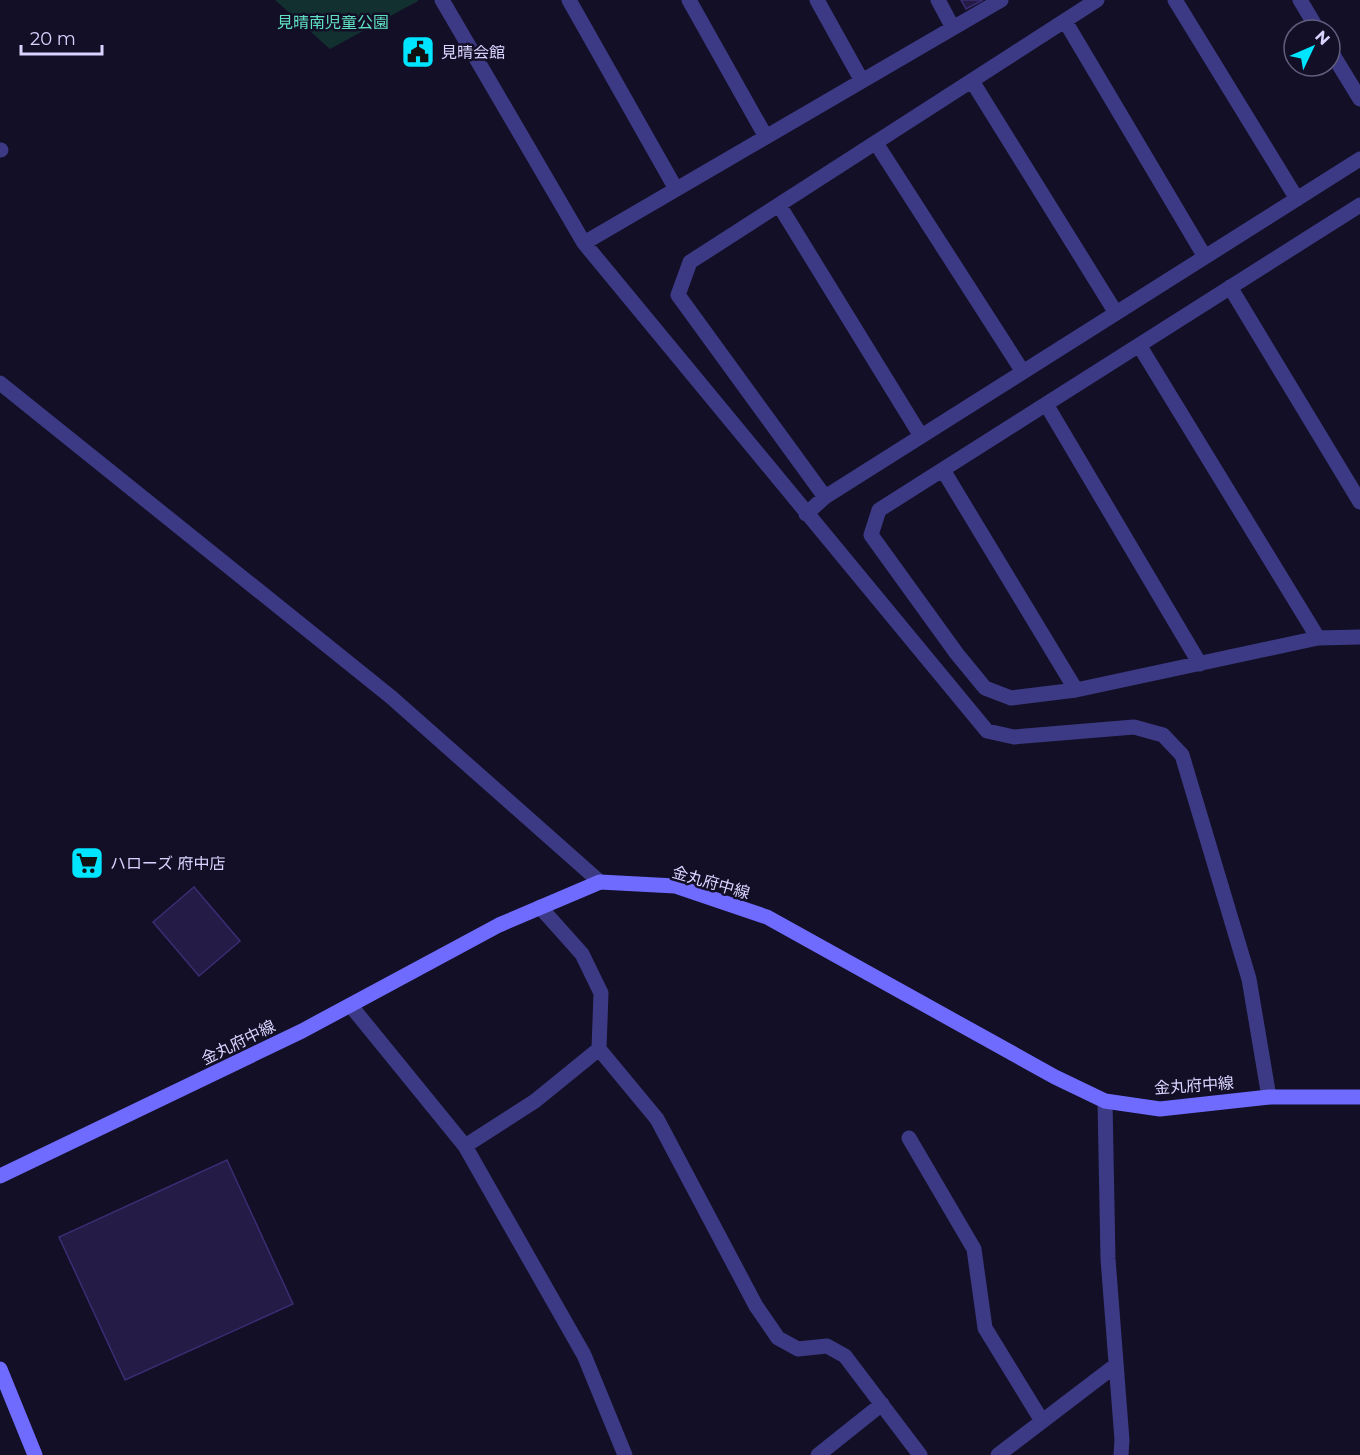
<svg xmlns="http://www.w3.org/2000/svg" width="1360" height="1455" viewBox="0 0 1360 1455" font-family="Montserrat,'Noto Sans JP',sans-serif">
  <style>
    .green { fill: #12302f }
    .building { fill: #241b47; stroke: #3b2d73; stroke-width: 1.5 }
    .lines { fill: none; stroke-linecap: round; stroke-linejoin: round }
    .minor { stroke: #3d3a85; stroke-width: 15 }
    .secondary { stroke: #6f6bff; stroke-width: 15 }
    .labels { text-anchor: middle; stroke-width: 5; stroke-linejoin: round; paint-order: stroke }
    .park-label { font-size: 16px; fill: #5fe0c0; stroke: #130f26 }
    .poi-label { font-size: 16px; fill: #d9d4ff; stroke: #130f26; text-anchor: start }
    .street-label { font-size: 16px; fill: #d9d4ff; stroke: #130f26 }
  </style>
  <rect width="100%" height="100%" fill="#130f26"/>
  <path class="green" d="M275 0H418V1L330 49Z"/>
  <path class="building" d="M961 0H983L966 9Z
    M194 887 240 941 199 976 153 922Z
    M227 1160 293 1304 125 1380 59 1237Z"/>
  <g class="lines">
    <path class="minor" d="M442 0 584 243 987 731 1014 737 1134 727 1163 735 1182 755 1249 979 1269 1097
      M569 0 676 189
      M689 0 766 137
      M817 0 862 81
      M938 0 953 28
      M1175 0 1297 199
      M1300 0 1318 30
      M1065 21 1205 257
      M1330 50 1360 99
      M972 81 1116 313
      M876 143 1023 372
      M0 150H1
      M779 205 921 436
      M1360 205 879 510 871 535 957 654 985 688 1011 698 1076 690 1318 638 1360 637
      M584 243 1001 0
      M1230 287 1360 502
      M1139 345 1318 638
      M0 383 391 697 600 882
      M1046 404 1200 664
      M943 470 1076 690
      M825 497 678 295 690 262 1097 0
      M806 514 825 497 1360 159
      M540 907 582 954 601 993 599 1049 657 1119 756 1306 778 1338 798 1349 827 1346 845 1356 920 1455
      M351 1006 465 1146 584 1355 625 1455
      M1105 1101 1108 1259 1122 1440 1121 1455
      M909 1138 974 1249 985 1328 1042 1421
      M465 1146 535 1101 599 1049
      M818 1455 882 1404
      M998 1455 1116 1365"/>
    <path class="secondary" d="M0 1176 302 1031 499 925 600 882 675 886 767 917 1055 1077 1105 1101 1160 1109 1269 1097H1360
      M0 1369 35 1455"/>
  </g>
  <defs>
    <g id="civic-square" transform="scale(1.725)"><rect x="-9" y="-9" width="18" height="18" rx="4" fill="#00e5ff" stroke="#130f26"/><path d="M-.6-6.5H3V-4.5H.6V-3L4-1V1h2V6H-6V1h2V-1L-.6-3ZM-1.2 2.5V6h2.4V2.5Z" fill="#111"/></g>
    <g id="supermarket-square" transform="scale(1.725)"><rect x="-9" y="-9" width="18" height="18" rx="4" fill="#00e5ff" stroke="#130f26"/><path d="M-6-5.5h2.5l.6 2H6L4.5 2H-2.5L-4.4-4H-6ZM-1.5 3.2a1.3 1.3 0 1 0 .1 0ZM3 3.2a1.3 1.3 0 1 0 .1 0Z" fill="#111"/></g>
  </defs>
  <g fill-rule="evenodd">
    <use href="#civic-square" x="418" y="52"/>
    <use href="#supermarket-square" x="87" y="863"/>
  </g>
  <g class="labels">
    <g class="park-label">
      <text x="333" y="28">見晴南児童公園</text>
    </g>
    <g class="poi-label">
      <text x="441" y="58">見晴会館</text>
      <text x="110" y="869">ハローズ 府中店</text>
    </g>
    <g class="street-label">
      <text transform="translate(711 882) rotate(16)" y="6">金丸府中線</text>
      <text transform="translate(238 1042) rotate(-26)" y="6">金丸府中線</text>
      <text transform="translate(1194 1085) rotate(-4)" y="6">金丸府中線</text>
    </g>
  </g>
  <g transform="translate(1312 48) rotate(46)"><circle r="28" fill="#130f26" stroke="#625e7d" stroke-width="1.5"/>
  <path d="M0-4.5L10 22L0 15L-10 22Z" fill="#00e5ff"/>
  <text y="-9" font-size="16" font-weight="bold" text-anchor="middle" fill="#d9d4ff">N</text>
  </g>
  <path d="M21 45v9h81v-9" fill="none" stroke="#d9d4ff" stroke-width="3"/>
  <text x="30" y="45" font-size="18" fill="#d9d4ff" stroke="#130f26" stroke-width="4.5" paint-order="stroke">20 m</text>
</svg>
